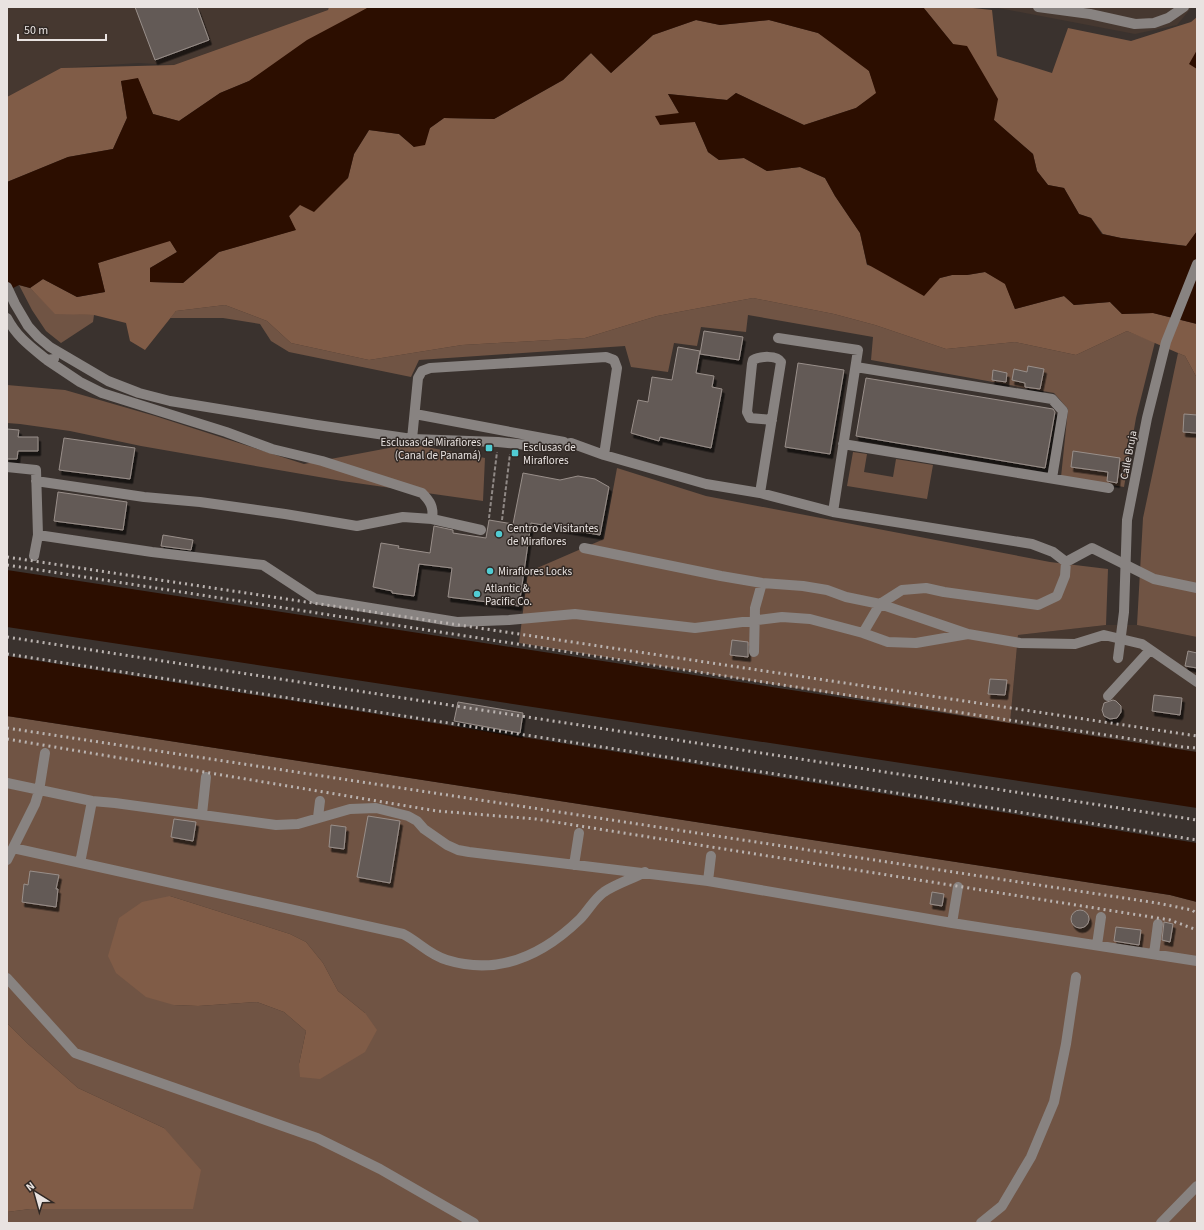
<svg xmlns="http://www.w3.org/2000/svg" width="1204" height="1230" viewBox="0 0 1204 1230" font-family="'Source Sans 3',sans-serif">
  <style>
    .built { fill: #463830 }
    .green { fill: #705444; fill-rule: evenodd }
    .forest { fill: #805c47 }
    .water { fill: #2c0e00 }
    .building { fill: #635a56; stroke: #998f8a; filter: url(#shadow) }
    .lines { fill: none; stroke-linecap: round; stroke-linejoin: round }
    .path { stroke: #908986; stroke-width: 2; stroke-dasharray: 4 2; stroke-linecap: butt }
    .minor { stroke: #888381; stroke-width: 10 }
    .rail { stroke: #bab3b0; stroke-width: 3; stroke-dasharray: 2 4; stroke-linecap: butt }
    .minor-bridge { stroke: #888381; stroke-width: 10 }
    .poi-dot { fill: #51ccd3; stroke: #302824; stroke-width: 1.5 }
    .labels { text-anchor: middle; stroke-width: 3; stroke-linejoin: round; paint-order: stroke }
    .poi-label { font-size: 11px; fill: #e9e3e1; stroke: #302824; text-anchor: start }
    .street-label { font-size: 11px; fill: #e9e3e1; stroke: #302824 }
  </style>
  <defs>
    <filter id="shadow"><feDropShadow dx="2.5" dy="4.5" stdDeviation="0" flood-color="#0009"/></filter>
  </defs>
  <rect width="100%" height="100%" fill="#3a322e"/>
  <path class="built" d="M7 7H329L328 10 174 65 139 63 61 68 7 97Z
    M993 7H1192L1177 25 1135 34Z
    M1106 625H1137L1197 637V752L1010 723 1018 635Z"/>
  <path class="green" d="M19 285 30 288 55 313 94 315 93 322 61 343 46 331 32 310Z
    M753 298 834 314 875 325 946 349 1015 342 1076 355 1127 331 1155 342 1136 418 1124 487 1061 477 1068 409 1054 393 871 360 873 337 748 315 746 332 701 327 697 346 674 343 668 372 631 367 625 346 419 360 411 377 289 352 271 341 260 324 223 318H170L176 311 225 305 267 321 291 343 369 360 462 345 585 338 657 316Z
    M1178 353 1185 356 1197 378V637L1137 625 1143 518Z
    M7 385 65 390 155 416 304 464 410 444 485 458 483 501 342 481 141 446 70 431 20 424 7 423Z
    M853 452 867 454 864 472 893 477 896 459 933 465 927 499 847 486Z
    M617 468 706 496 1050 562 1108 569 1106 625 1018 635 1010 723 519 643 528 572 604 539Z
    M7 716 1170 895 1197 902V1223H7V1212L30 1209H193L164 1128 78 1088 28 1044 7 1023ZM170 896 290 934 306 942 323 963 338 991 365 1013 299 1064 306 1031 284 1012 257 1002 198 1006 174 1005Z"/>
  <path class="forest" d="M329 7H369L249 81 220 93 179 121 153 114 138 79 121 81 127 118 113 149 68 157 7 182V97L61 68 174 65 328 10Z
    M923 7H963L992 10 997 56 1052 73 1068 28 1131 41 1191 22 1197 17V231L1187 246 1121 238 1103 234 1091 218 1079 214 1064 188 1048 185 1037 171 1033 154 994 120 953 44Z
    M696 20 720 25 769 20 818 33 849 49 869 71 877 93 856 108 804 125 736 93 727 100 668 94 679 113 695 122 708 152 719 160 744 158 767 171 800 167 825 178 835 196 860 233 867 265 940 278 952 275H967L985 272 1005 283 1015 309 1064 296 1074 305 1110 302 1122 314 1153 313 1197 324V378L1185 356 1127 331 1076 355 1015 342 946 349 875 325 834 314 753 298 657 316 585 338 462 345 369 360 291 343 267 321 225 305 176 311 145 350 130 341 126 323 94 315 55 314 30 288 43 279 77 297 105 292 98 263 170 240 177 252 150 268V282L183 283 219 252 295 230 289 216 300 204 348 178 354 154 369 130 399 134 414 147 430 128 444 118 494 119 563 80 591 53 611 73 653 35Z
    M170 896 290 934 306 942 323 963 338 991 365 1013 377 1030 365 1052 320 1079 300 1077 299 1064 306 1031 284 1012 257 1002 198 1006 174 1005 146 997 116 973 108 956 119 918 142 902Z
    M7 1023 28 1044 78 1088 164 1128 201 1170 193 1209H30L7 1212Z"/>
  <path class="water" d="M369 7H923L953 44 967 46 998 99 994 120 1033 154 1037 171 1048 185 1064 188 1079 214 1091 218 1102 234 1121 238 1186 246 1197 231V324L1153 313 1122 314 1110 302 1074 305 1064 296 1015 309 1005 284 985 272 967 275H952L940 278 924 296 867 264 860 233 835 196 825 178 800 167 767 171 744 158 719 160 708 152 695 122 660 125 655 116 679 113 668 94 727 100 736 93 804 125 856 108 876 93 869 71 818 33 769 20 720 25 696 20 653 35 611 73 591 53 563 80 494 119 444 118 430 128 425 145 414 147 399 134 369 130 354 154 348 178 314 212 300 205 289 216 296 230 219 252 183 283 150 282V268L177 252 170 241 98 263 105 292 77 297 43 279 30 288 19 285 7 291V182L68 157 113 149 127 118 121 81 138 78 153 114 179 121 220 93 249 81 307 40Z
    M1197 50V69L1189 64Z
    M7 570 1197 752V808L7 627Z
    M7 656 1197 843V902L1170 895 7 716Z"/>
  <path class="building" d="M135 7H197L209 40 155 60Z
    M704 331 743 337 739 360 700 354Z
    M678 347 700 351 696 373 714 376 712 387 722 389 711 448 660 437 659 441 631 433 638 400 648 402 652 377 672 380Z
    M798 363 844 370 830 454 785 447Z
    M1028 366 1044 369 1040 389 1025 387V383L1012 380 1014 369 1027 372Z
    M993 370 1007 373 1006 382 992 380Z
    M866 378 1053 409 1055 412 1045 468 856 436Z
    M1184 414 1197 415V433L1183 432Z
    M7 429 19 430 18 437H38V451H18L17 459H7Z
    M64 438 135 448 130 479 59 470Z
    M1073 451 1120 458 1117 483 1107 481 1108 472 1071 467Z
    M523 473 560 480 578 476 595 479 609 487 600 535 531 523 519 606 448 597 452 568 419 564 414 596 392 593V591L373 587 381 543 399 546 398 548 430 553 434 526 453 530V533L486 538 489 520 513 524Z
    M58 492 127 502 123 530 54 521Z
    M163 535 193 540 191 550 161 546Z
    M732 640 748 642V657L730 655Z
    M1188 651 1197 653V668L1185 666Z
    M990 679 1007 680 1005 695 988 694Z
    M1154 695 1182 698 1180 715 1152 711Z
    M1113 700 1116 701 1121 706V712L1117 718 1110 719 1104 716 1102 710 1104 703Z
    M458 702 523 713 520 733 454 721Z
    M368 816 400 821 390 883 357 877Z
    M174 819 196 822 193 841 171 837Z
    M331 825 346 827 344 849 329 847Z
    M30 871 59 875 56 889H58L56 907 22 902 24 884 28 885Z
    M932 892 944 894 942 906 930 904Z
    M1071 919a9 9 0 1 1 18 0a9 9 0 1 1-18 0Z
    M1164 922 1173 924 1170 942 1162 940Z
    M1116 927 1141 930 1139 945 1114 941Z"/>
  <g class="lines">
    <path class="path" d="M489 518 497 452
      M502 520 510 454"/>
    <path class="minor" d="M1038 7 1090 14 1135 24 1154 23 1168 18 1184 7
      M7 287 15 304 28 326 38 337 50 347 108 381 139 393 170 401 317 425 412 439 498 442 546 447 571 443 604 455 706 484 760 493 833 512 1032 544 1053 552 1066 562 1092 548 1154 579 1197 588
      M7 318C17 337 30 346 47 360L54 359
      M778 338 858 350 833 512
      M47 360 80 382 102 393 226 432 272 449 322 461 422 493C430 501 434 507 432 519
      M856 367 1052 399 1063 411 1052 478
      M415 414 564 442
      M412 439 418 378 422 371 430 368 606 357 614 360 617 368 604 455
      M843 444 1109 488
      M7 467 36 470 38 535 34 556
      M36 481 144 497 200 502 285 514 357 526 403 517 432 519 481 530
      M760 493 781 362C777 355 760 356 753 360L752 364 747 412 750 418 772 420
      M38 535 152 552 263 565 315 599 457 622 509 620 575 614 695 628 782 617 810 619 863 633 888 642 916 643 968 634
      M584 548 721 576 762 583 803 586 827 590 846 597 880 604 968 634 1020 643 1075 644 1104 635 1142 644 1197 682
      M863 633 880 604 902 590 926 588 944 592 1038 605 1057 596 1065 576 1066 562
      M754 652 755 608 762 583
      M1108 696 1150 650
      M7 783 92 801 115 803 276 825 298 824 350 809 376 808 408 816 417 821 424 829 447 845 458 850 469 852 708 881 952 923 1197 961
      M202 814 206 777
      M318 817 320 801
      M13 848 403 934C419 942 429 955 447 960 499 976 543 955 580 919 588 911 594 899 604 892 616 884 632 879 645 872
      M7 860 35 804 39 791 45 753
      M80 863 92 801
      M574 865 579 833
      M708 881 711 856
      M952 923 958 887
      M1097 945 1101 917
      M1154 954 1158 924
      M7 978 75 1053 317 1138 380 1169 474 1223
      M981 1223 1002 1206 1031 1157 1054 1102 1066 1044 1076 977
      M1161 1223 1197 1186"/>
    <path class="rail" d="M7 557 1197 736
      M7 565 1183 747 1197 748
      M7 637 1197 820
      M7 654 1197 840
      M7 728 1157 903 1192 910 1197 914
      M7 739 437 811 536 819 1170 920 1197 930"/>
    <path class="minor-bridge" d="M1118 658 1124 612 1127 520 1147 418 1166 342 1197 264"/>
  </g>
  <g class="poi-dot">
    <rect x="485" y="444" width="8" height="8" rx="2"/>
    <rect x="511" y="449" width="8" height="8" rx="2"/>
    <circle cx="499" cy="534" r="4"/>
    <circle cx="490" cy="571" r="4"/>
    <circle cx="477" cy="594" r="4"/>
  </g>
  <g class="labels">
    <g class="poi-label">
      <text x="481" y="446" text-anchor="end">Esclusas de Miraflores<tspan x="481" dy="13">(Canal de Panamá)</tspan></text>
      <text x="523" y="451">Esclusas de<tspan x="523" dy="13">Miraflores</tspan></text>
      <text x="507" y="532">Centro de Visitantes<tspan x="507" dy="13">de Miraflores</tspan></text>
      <text x="498" y="575">Miraflores Locks</text>
      <text x="485" y="592">Atlantic &amp;<tspan x="485" dy="13">Pacific Co.</tspan></text>
    </g>
    <g class="street-label">
      <text transform="translate(1128 455) rotate(-79)" y="4">Calle Bruja</text>
    </g>
  </g>
  <rect width="1204" height="1230" fill="none" stroke="#e9e3e1" stroke-width="16"/>
  <g transform="translate(36 1194) rotate(323)" stroke="#302824" stroke-width="3" paint-order="stroke">
  <path d="M0-3L7 15L0 10L-7 15Z" fill="#e9e3e1"/>
  <text y="-6" font-size="11" font-weight="bold" text-anchor="middle" fill="#e9e3e1">N</text>
  </g>
  <path d="M18 34v6h88v-6" fill="none" stroke="#e9e3e1" stroke-width="2"/>
  <text x="24" y="34" font-size="12" fill="#e9e3e1" stroke="#302824" stroke-width="3" paint-order="stroke">50 m</text>
</svg>
